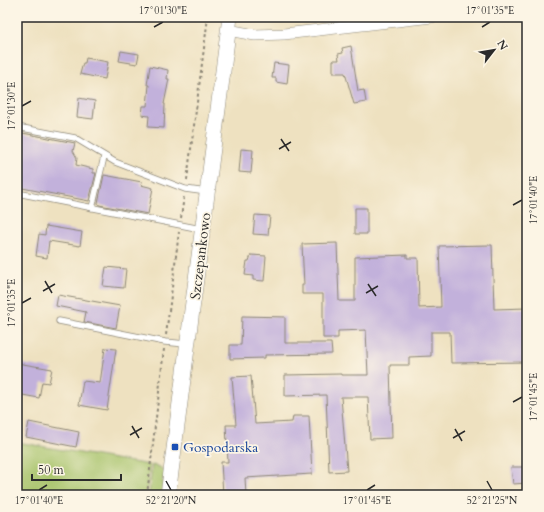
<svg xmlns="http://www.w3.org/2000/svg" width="544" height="512" viewBox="0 0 544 512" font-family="Cardo,serif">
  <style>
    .green { fill: #a7c36a; stroke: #69774a }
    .building { fill: #c2b1db }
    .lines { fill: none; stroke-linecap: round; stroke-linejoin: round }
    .lane-casing { stroke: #8c8676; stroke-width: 7 }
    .street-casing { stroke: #8c8676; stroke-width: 12 }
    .secondary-casing { stroke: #8c8676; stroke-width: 16 }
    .path { stroke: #8c8676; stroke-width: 2; stroke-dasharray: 3 3; stroke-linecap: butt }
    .lane { stroke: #fff; stroke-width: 5.5 }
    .street { stroke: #fff; stroke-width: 11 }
    .secondary { stroke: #fff; stroke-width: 15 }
    .ticks { fill: none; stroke: #2b2b2b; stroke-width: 1.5 }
    .transit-dot { fill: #1a4fb4; stroke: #fcf5e5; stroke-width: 1.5 }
    .labels { text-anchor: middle; stroke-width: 3.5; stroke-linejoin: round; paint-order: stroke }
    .street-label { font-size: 14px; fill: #2b2b2b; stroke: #fcf5e5 }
    .transit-label { font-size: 14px; fill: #164399; stroke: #fcf5e5; text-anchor: start }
    .neatline { fill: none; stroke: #2b2b2b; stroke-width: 1.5 }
    .ticks-label { font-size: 10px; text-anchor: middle; fill: #2b2b2b }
  </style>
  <rect width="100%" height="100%" fill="#fcf5e5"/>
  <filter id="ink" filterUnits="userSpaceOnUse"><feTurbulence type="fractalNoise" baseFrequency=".025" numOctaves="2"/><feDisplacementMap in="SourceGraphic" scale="8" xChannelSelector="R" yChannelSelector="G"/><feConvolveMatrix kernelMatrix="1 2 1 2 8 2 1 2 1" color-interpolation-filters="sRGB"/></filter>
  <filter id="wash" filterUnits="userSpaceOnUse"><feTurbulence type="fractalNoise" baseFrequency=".012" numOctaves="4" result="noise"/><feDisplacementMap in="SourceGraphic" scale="16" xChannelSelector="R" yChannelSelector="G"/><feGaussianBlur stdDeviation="0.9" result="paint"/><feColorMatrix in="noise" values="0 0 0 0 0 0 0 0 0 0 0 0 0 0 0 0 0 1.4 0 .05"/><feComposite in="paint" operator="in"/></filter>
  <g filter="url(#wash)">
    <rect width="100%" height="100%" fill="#eee1c0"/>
    <path class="green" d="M17 442 150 465 146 495H17Z
      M152 465 160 467 166 473 162 495H149Z"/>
    <g id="blocks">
      <path class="building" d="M351 46 358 91 364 90 366 102 354 104 345 73H333V60H339L338 54 343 53 342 48Z
        M121 51 139 54 137 64 119 61Z
        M86 58 108 62 105 79 80 74 83 63H85Z
        M274 63 289 65 287 84 276 82V78H272Z
        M150 66 168 70 167 79H169L164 104H165L164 128 148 127 149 116 142 115 143 106H147L149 85H147Z
        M79 98 95 101 93 119 77 117Z
        M17 132 75 143 73 151 77 158 76 165 93 169V173H96L89 201 17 187Z
        M241 149 253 150 251 173 239 172Z
        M104 175 142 182 141 185 153 188 148 214 99 205 98 203Z
        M355 208H367V234H355Z
        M255 215 270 216 268 235 253 234Z
        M46 226 82 232 80 246 49 241 47 258 36 256 39 234 45 235Z
        M337 243 339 301H355V257L407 255V258H418L419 308 441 307 439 246 492 245 494 309 527 308V362L451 363 450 332H431V356L409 357V365H390L392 438 370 439 368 397H341L347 471 329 472 326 395 285 396V375L341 374V375H368L366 330 338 331V338H323V294H302V285H304L302 244Z
        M251 255 266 256 264 281 253 280V276L245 275 247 261H249Z
        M106 267 126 269 124 288 103 286Z
        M58 295 120 306 116 328 84 322 86 312 56 306Z
        M242 316 285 317V343H331L332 354 265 355V358L230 359V345H241Z
        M105 348 116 349 107 410 79 405 83 381 100 383Z
        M17 363 52 369 49 383 42 382 39 398 17 394Z
        M251 376 255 424 292 422 293 416H309L312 474 245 478 246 495H223L221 462H228L226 425H236L232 377Z
        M29 422 79 432 76 447 26 437Z
        M511 467H527V483L513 484Z"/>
    </g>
  </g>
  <g filter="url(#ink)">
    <use href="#blocks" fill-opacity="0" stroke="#8c8676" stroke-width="1"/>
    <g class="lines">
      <g class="lane-casing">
        <path id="lane" d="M17 127 75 138 115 162 185 189 207 192
          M17 193 201 229
          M92 208 104 157
          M59 321 165 342 186 344"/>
      </g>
      <g class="street-casing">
        <path id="street" d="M228 30 255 35 284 34 432 17"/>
      </g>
      <g class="secondary-casing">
        <path id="secondary" d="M168 495 230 17"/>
      </g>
      <path class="path" d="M187 180 208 17
        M181 218 184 196
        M166 335 179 232
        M147 495 164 349"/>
      <use href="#lane" class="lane"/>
      <use href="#street" class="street"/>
      <use href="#secondary" class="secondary"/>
    </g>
  </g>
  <path class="ticks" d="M154 27 163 22M482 27 490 22M22 106 31 101M281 139 289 151M279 149 291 142M513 205 522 200M45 281 52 293M368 284 376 296M43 291 55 284M366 293 378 286M22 303 31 298M513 402 522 397M132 426 139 438M455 429 462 441M130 435 142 428M453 438 465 431M166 481 171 490M487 481 492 490M39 490 47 485M367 490 375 485"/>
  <rect class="transit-dot" x="171" y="443" width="8" height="8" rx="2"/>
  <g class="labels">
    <g class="street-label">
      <text transform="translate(200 256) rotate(-83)" y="5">Szczepankowo</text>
    </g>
    <g class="transit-label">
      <text x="183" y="452">Gospodarska</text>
    </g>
  </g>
  <rect width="544" height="512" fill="none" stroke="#fcf5e5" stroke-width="44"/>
  <g transform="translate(494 50) rotate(59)" stroke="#fcf5e5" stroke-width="3" paint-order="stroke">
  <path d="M0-3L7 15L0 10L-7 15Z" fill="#2b2b2b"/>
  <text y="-6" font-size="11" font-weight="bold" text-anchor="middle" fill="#2b2b2b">N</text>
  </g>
  <path d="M32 474v6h89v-6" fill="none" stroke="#2b2b2b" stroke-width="2"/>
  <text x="38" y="474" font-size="12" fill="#2b2b2b" stroke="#fcf5e5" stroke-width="3" paint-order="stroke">50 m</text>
  <rect x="22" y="22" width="500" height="468" class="neatline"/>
  <g class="ticks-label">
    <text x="163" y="14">17°01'30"E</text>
    <text x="490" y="14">17°01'35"E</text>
    <text transform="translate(11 106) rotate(-90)" y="4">17°01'30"E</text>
    <text transform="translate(533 200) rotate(-90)" y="4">17°01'40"E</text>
    <text transform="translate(11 303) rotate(-90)" y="4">17°01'35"E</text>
    <text transform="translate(533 397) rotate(-90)" y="4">17°01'45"E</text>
    <text x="39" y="504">17°01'40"E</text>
    <text x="171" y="504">52°21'20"N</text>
    <text x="367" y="504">17°01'45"E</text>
    <text x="492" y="504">52°21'25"N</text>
  </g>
</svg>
